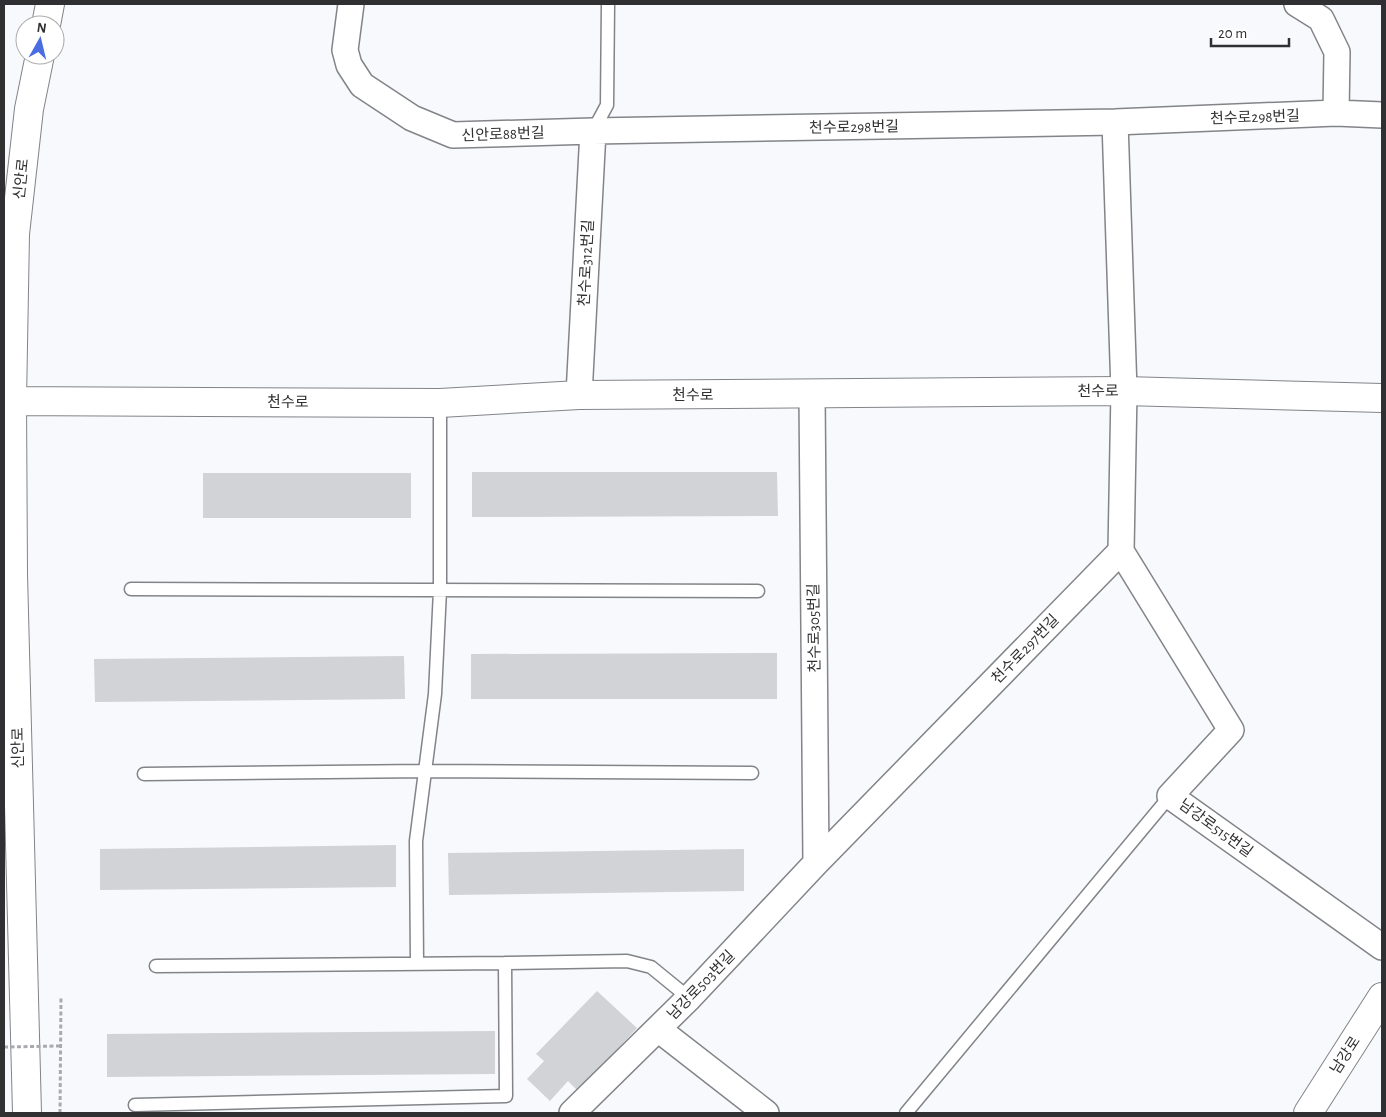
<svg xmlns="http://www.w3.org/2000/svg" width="1386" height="1117" viewBox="0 0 1386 1117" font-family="'Alegreya Sans','Noto Sans KR',sans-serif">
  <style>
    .building { fill: #d1d3d7 }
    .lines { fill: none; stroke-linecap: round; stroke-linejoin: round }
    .lane-casing { stroke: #828488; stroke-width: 15 }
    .street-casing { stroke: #828488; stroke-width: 28 }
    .secondary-casing { stroke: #828488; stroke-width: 30 }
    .path { stroke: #a9aaad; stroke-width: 3; stroke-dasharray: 4 2.5; stroke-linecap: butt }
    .lane { stroke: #fff; stroke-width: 12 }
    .street { stroke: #fff; stroke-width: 25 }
    .secondary { stroke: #fff; stroke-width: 28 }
    .path-bridge { stroke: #a9aaad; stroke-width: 3; stroke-dasharray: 4 2.5; stroke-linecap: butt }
    .labels { text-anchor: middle; stroke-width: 4.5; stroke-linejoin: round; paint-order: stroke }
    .street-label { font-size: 15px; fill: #303032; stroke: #fff }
  </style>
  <rect width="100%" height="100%" fill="#f7f9fd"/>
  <path class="building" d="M472 472H777L778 516 472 517Z
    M203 473H411V518H203Z
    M777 653V699H471V654Z
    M404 656 405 699 95 702 94 659Z
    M396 845V887L100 890V849Z
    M744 849V891L449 895 448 853Z
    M597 991 637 1028 578 1091 568 1081 550 1101 527 1079 544 1061 536 1054Z
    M495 1031V1074L107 1077V1034Z"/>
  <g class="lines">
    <g class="lane-casing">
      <path id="lane" d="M593 131 607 105 608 4
        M131 589 758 591
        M144 774 425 771 752 773
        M417 963 416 841 435 694 440 590V403
        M156 966 505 963
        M135 1105 506 1096 505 963 627 961 651 967 689 998
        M906 1113 1170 796"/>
    </g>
    <g class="street-casing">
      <path id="street" d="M351 4 345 50 349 65 362 85 412 118 453 135 593 131 1115 122 1336 113 1382 115
        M1297 4 1321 19 1337 52 1336 113
        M812 394 816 863
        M579 395 593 131
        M1121 551 1231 730 1170 796 1382 947
        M658 1029 766 1113
        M572 1113 689 998 816 863 1121 551 1124 391 1115 122"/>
    </g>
    <g class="secondary-casing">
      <path id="secondary" d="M46 25 50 4
        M4 401 440 403 579 395 1124 391 1382 398
        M27 1113 13 574 12 401 15 234 29 109 40 55
        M1308 1113 1382 997"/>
    </g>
    <path class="path" d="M60 1113 61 996"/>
    <use href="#lane" class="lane"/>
    <use href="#street" class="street"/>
    <use href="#secondary" class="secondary"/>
    <path class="path-bridge" d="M4 1047 60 1046"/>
  </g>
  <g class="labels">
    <g class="street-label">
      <text transform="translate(1255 117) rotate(-2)" y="5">천수로298번길</text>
      <text transform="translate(854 127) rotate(-1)" y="5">천수로298번길</text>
      <text transform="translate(503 134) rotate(-2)" y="5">신안로88번길</text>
      <text transform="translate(21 179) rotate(-84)" y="5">신안로</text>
      <text transform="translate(586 263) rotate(-87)" y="5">천수로312번길</text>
      <text transform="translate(1098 391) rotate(-1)" y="5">천수로</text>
      <text x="693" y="400">천수로</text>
      <text x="288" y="407">천수로</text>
      <text transform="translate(814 628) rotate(-91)" y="5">천수로305번길</text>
      <text transform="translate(1025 649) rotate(-46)" y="5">천수로297번길</text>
      <text transform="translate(18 748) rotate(-91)" y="5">신안로</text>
      <text transform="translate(1216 828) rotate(36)" y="5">남강로515번길</text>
      <text transform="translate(701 985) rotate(-46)" y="5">남강로503번길</text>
      <text transform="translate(1345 1055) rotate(-57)" y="5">남강로</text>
    </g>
  </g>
  <rect width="1386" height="1117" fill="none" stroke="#303032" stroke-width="10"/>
  <g transform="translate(40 40) rotate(8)"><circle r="24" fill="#ffffff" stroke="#acacad"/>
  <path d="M0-4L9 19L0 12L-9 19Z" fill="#4a6de1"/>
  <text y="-8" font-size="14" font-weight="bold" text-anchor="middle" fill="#303032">N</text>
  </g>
  <path d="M1211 38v8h78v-8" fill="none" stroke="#303032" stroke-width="2.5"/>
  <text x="1218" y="38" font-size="15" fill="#303032" stroke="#ffffff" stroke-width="4" paint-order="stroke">20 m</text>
</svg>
